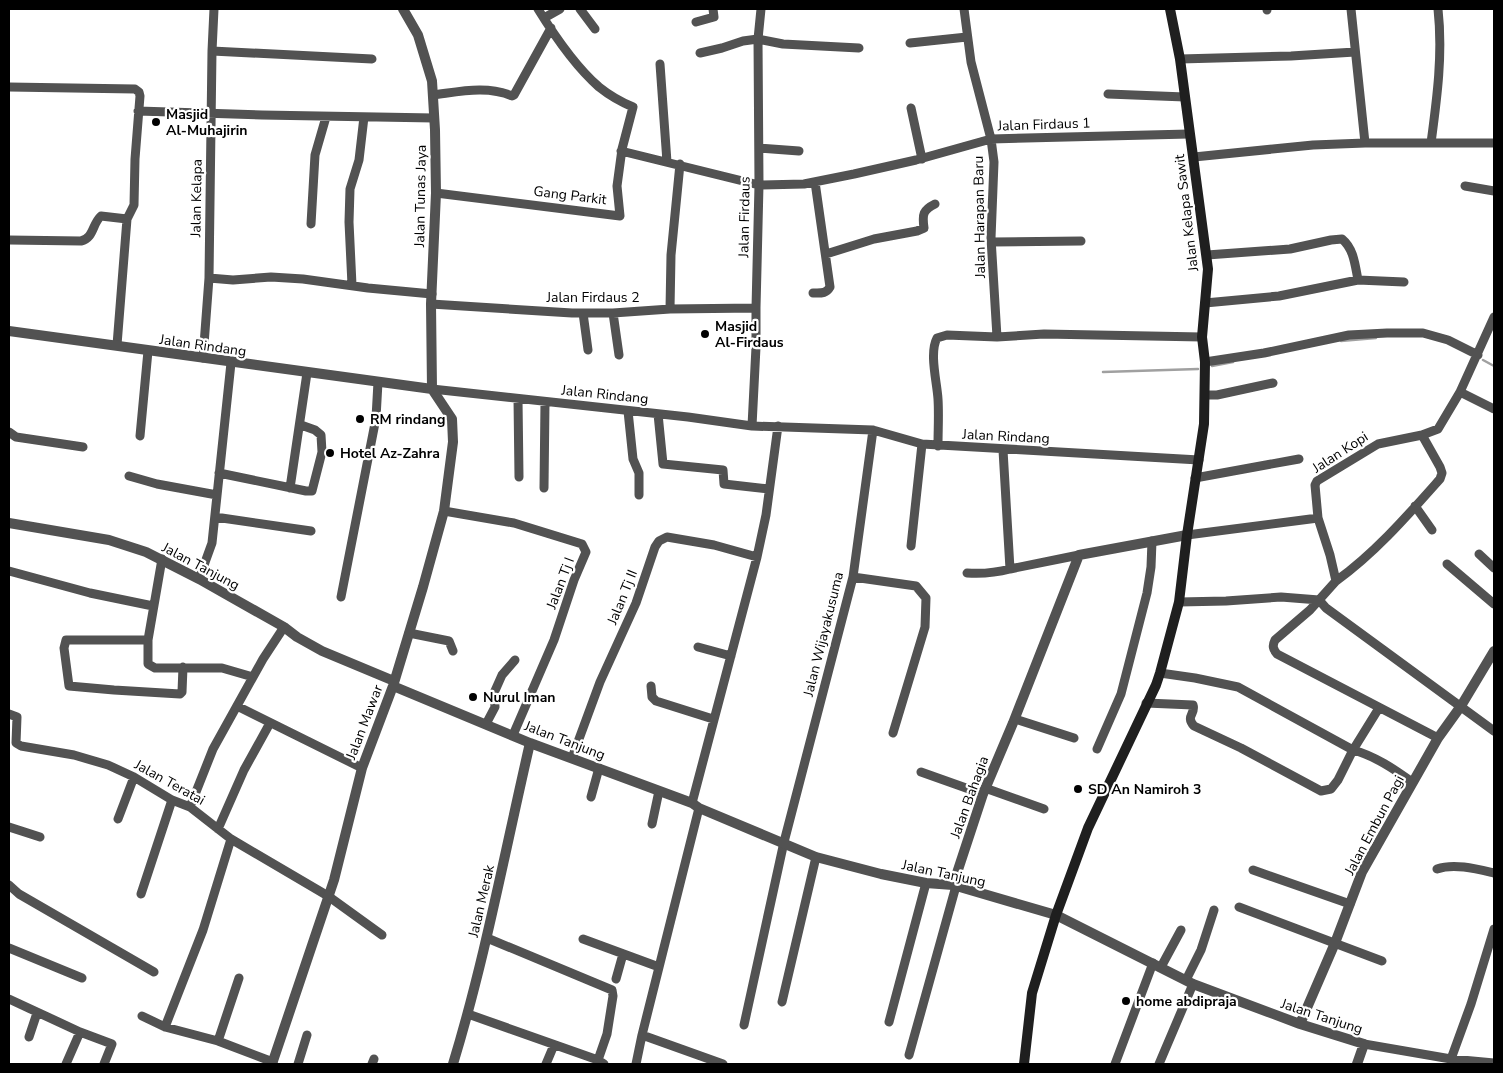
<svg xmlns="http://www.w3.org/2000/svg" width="1503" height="1073" viewBox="0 0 1503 1073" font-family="'Nunito Sans',sans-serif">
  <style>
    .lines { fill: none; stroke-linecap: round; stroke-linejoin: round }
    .stream { stroke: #a0a0a0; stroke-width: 2.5 }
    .minor { stroke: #525252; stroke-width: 9 }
    .tertiary { stroke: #525252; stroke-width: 10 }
    .secondary { stroke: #1f1f1f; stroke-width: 10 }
    .poi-dot { fill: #000; stroke: #fff; stroke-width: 2 }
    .labels { text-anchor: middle; stroke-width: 4.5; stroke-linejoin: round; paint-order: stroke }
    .poi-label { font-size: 14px; font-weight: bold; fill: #000; stroke: #fff; text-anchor: start }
    .street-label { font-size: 14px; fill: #000; stroke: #fff }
  </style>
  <rect width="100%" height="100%" fill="#fff"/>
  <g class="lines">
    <path class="stream" d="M1341 341 1376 338
      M1483 360 1494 366
      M1212 366 1233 362
      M1103 372 1198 369"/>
    <path class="minor" d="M580 9 595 29
      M964 9 971 62 991 139 994 162 991 238 997 337
      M1267 9V10
      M1351 9 1365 143
      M544 18 560 9
      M696 22 714 17 713 9
      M910 43 967 37
      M212 51 372 59
      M700 53 722 48 743 41 758 39 783 44 859 48
      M1180 59 1291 56 1355 52
      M660 64 667 162
      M9 87 135 89 139 92 140 96 135 159 134 205 127 219 117 345
      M1108 94 1185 97
      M433 95C458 92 487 85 512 96L514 95 551 28
      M911 108 922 159
      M138 111 262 115 434 118
      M1431 143C1437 98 1443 54 1438 9
      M759 148 799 151
      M621 151 759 185 804 184 854 174 916 160 991 139 1189 134
      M1194 157 1313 145 1365 143H1494
      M1465 186 1494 191
      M436 193 620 216 617 186 622 149 633 107C621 102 609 95 599 87 576 67 554 35 538 9
      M311 224 315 155 326 117
      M9 240 81 241C94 238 92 224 101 216L127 219
      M992 242 1081 241
      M826 254 874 239 917 231 924 228C922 214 923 210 935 204
      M1207 255 1290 249 1331 240 1342 239C1354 249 1355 265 1358 280
      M209 278 233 280 271 277 303 279 368 288 432 294
      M352 285 349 222 350 189 359 160 364 117
      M813 293C821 293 826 294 830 287L815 182
      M1205 303 1279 296 1358 280 1404 282
      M431 304 572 313H613L670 309 756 308
      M670 309 671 255 680 164
      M583 313 588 350
      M613 313 619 355
      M203 358 209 278 212 51 214 9
      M1205 362 1264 353 1349 335 1387 333H1423L1448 340 1478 355
      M432 389 688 417 752 426 873 430 922 444 1199 460
      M1460 392 1494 409
      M1205 395H1217L1273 383
      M518 399 519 477
      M628 411 633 459 639 473V495
      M658 414 663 464 723 470 724 484 769 489
      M752 426 756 347V308L759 185 758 39 761 9
      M9 432 16 437 83 447
      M140 436 148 351
      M938 446C938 430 939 414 938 399 937 382 929 353 937 338L947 335 997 337 1044 334 1202 337
      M1003 450 1010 569 1079 555
      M219 473 306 491H312L322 452 321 435 315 430 301 425
      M129 476 157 484 217 495
      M1195 478 1299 459
      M290 488 307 373
      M544 488 545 402
      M1415 506 1432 530
      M444 511 514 523 582 544 586 552 574 580 554 640 513 735
      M215 517 311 531
      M1187 535 1318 518
      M911 546 922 444
      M1479 554 1494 568
      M162 559 148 640V664L155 668H222L253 677
      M1447 564 1494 604
      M9 571 90 593 153 606
      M967 573C983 574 995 573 1010 569
      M853 577 916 586 926 598 925 627 893 733
      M199 579 212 543 231 363
      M1336 581C1375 553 1408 515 1440 479L1442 473 1440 467 1422 435
      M341 597 376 418 378 382
      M1319 600 1326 608 1494 731
      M1179 602 1226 601 1281 597 1319 600
      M409 633 449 641 453 651
      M148 640H66L64 648 69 686 114 690 180 694 182 692 183 667
      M698 647 731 656
      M1160 673 1195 678 1238 687 1353 750C1375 756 1394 769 1412 782
      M651 686 652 697 656 701 713 719
      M1146 703 1193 705C1196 714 1185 716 1194 726L1241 748 1321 791 1331 789 1338 780 1353 750 1379 708
      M237 706 362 768
      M9 714 17 717 16 743 21 746 74 755 108 765 134 777 172 800 190 807 231 839 328 896 382 935
      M1015 719 1074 738
      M486 724 495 707 494 693 502 675 515 660
      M1438 738 1277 654C1273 649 1272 646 1275 640L1310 610 1336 581 1330 555 1318 518 1315 485 1317 481 1378 444 1422 435 1438 429 1460 392 1494 317
      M1097 749 1121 694 1147 593 1151 567 1152 541
      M572 758 600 682 636 603 655 547 659 541 667 537 714 545 757 557
      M921 772 983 794
      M985 788 1044 809
      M591 797 599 768
      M692 803 757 557 766 515 778 426
      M190 807 213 749 263 659 284 627
      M118 819 134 777
      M652 824 659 791
      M9 827 40 837
      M218 829 244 770 270 723
      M1437 869C1454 863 1477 869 1494 873
      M1253 870 1350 904
      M9 885 19 894 154 972
      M141 894 172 800
      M1239 907 1382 961
      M487 938 612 990 613 996 607 1034 598 1060
      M583 939 659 967
      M9 948 82 978
      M1161 967 1181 930
      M616 979 623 954
      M1186 980 1201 950 1214 910
      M9 999 80 1032 112 1044 104 1064
      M782 1002 816 857
      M468 1014 598 1060 604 1064
      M142 1016 165 1027 218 1041 273 1062
      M889 1022 926 883
      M744 1025 784 842 853 577 873 430
      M165 1027 203 930 231 839
      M642 1035 723 1064
      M29 1037 37 1013
      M218 1041 239 978
      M1364 1044 1451 1059 1494 1063
      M909 1055 956 886
      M1451 1059 1471 1004 1494 929
      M66 1064 80 1032
      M298 1064 307 1035
      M372 1064 374 1059
      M546 1064 554 1045
      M636 1064 642 1035 699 808
      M1115 1064 1153 963
      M1159 1064 1193 984"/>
    <path class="tertiary" d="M403 9 418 35 432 81 435 130 436 193 431 304 432 389
      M9 331 432 389
      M9 523 109 540 146 552 199 579 284 627 297 637 322 651 394 681
      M393 686 530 743 692 803 699 808 816 857 881 874 926 883 953 885 1056 915 1193 984 1300 1024 1364 1044 1357 1064
      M953 885 983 794 1013 723 1079 555 1187 535
      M1300 1024 1335 943 1362 872 1438 738 1461 706 1494 651
      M272 1064 334 880 362 768 393 686 423 587 444 511 453 442 452 419 432 389
      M453 1064C485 959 505 851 530 743"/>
    <path class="secondary" d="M1024 1064 1032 993 1056 915 1088 828 1156 685 1160 673 1179 602 1187 535 1204 424 1205 362 1202 337 1208 269 1180 59 1170 9"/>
  </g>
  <g class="poi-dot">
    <circle cx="156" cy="122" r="5"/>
    <circle cx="705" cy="334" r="5"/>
    <circle cx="360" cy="419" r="5"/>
    <circle cx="330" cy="453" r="5"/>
    <circle cx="473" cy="697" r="5"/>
    <circle cx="1078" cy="789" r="5"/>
    <circle cx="1126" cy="1001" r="5"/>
  </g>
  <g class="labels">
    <g class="poi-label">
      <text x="166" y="119">Masjid<tspan x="166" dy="16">Al-Muhajirin</tspan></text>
      <text x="715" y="331">Masjid<tspan x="715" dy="16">Al-Firdaus</tspan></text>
      <text x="370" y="424">RM rindang</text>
      <text x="340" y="458">Hotel Az-Zahra</text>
      <text x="483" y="702">Nurul Iman</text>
      <text x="1088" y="794">SD An Namiroh 3</text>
      <text x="1136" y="1006">home abdipraja</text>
    </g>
    <g class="street-label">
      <text transform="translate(1044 124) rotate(-2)" y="5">Jalan Firdaus 1</text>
      <text transform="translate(570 195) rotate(7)" y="5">Gang Parkit</text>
      <text transform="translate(420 196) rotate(-89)" y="5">Jalan Tunas Jaya</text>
      <text transform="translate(196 198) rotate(-89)" y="5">Jalan Kelapa</text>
      <text transform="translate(1186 213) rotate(-97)" y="5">Jalan Kelapa Sawit</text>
      <text transform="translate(744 217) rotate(-89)" y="5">Jalan Firdaus</text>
      <text transform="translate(979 217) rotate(-91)" y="5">Jalan Harapan Baru</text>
      <text x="593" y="302">Jalan Firdaus 2</text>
      <text transform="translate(203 345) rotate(8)" y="5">Jalan Rindang</text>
      <text transform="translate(605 394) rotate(6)" y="5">Jalan Rindang</text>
      <text transform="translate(1006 436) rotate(3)" y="5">Jalan Rindang</text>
      <text transform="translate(1340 452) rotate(-33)" y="5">Jalan Kopi</text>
      <text transform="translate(201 566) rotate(28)" y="5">Jalan Tanjung</text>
      <text transform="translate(560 583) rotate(-69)" y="5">Jalan Tj I</text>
      <text transform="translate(622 597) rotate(-68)" y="5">Jalan Tj II</text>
      <text transform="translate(823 634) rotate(-76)" y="5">Jalan Wijayakusuma</text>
      <text transform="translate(364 722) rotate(-69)" y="5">Jalan Mawar</text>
      <text transform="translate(565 740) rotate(21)" y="5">Jalan Tanjung</text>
      <text transform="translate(170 782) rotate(29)" y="5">Jalan Teratai</text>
      <text transform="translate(969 797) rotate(-70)" y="5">Jalan Bahagia</text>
      <text transform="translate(1374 825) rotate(-62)" y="5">Jalan Embun Pagi</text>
      <text transform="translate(944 873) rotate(12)" y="5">Jalan Tanjung</text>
      <text transform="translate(481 901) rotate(-77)" y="5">Jalan Merak</text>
      <text transform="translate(1322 1016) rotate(18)" y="5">Jalan Tanjung</text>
    </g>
  </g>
  <rect width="1503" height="1073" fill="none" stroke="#000000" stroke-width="20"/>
</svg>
